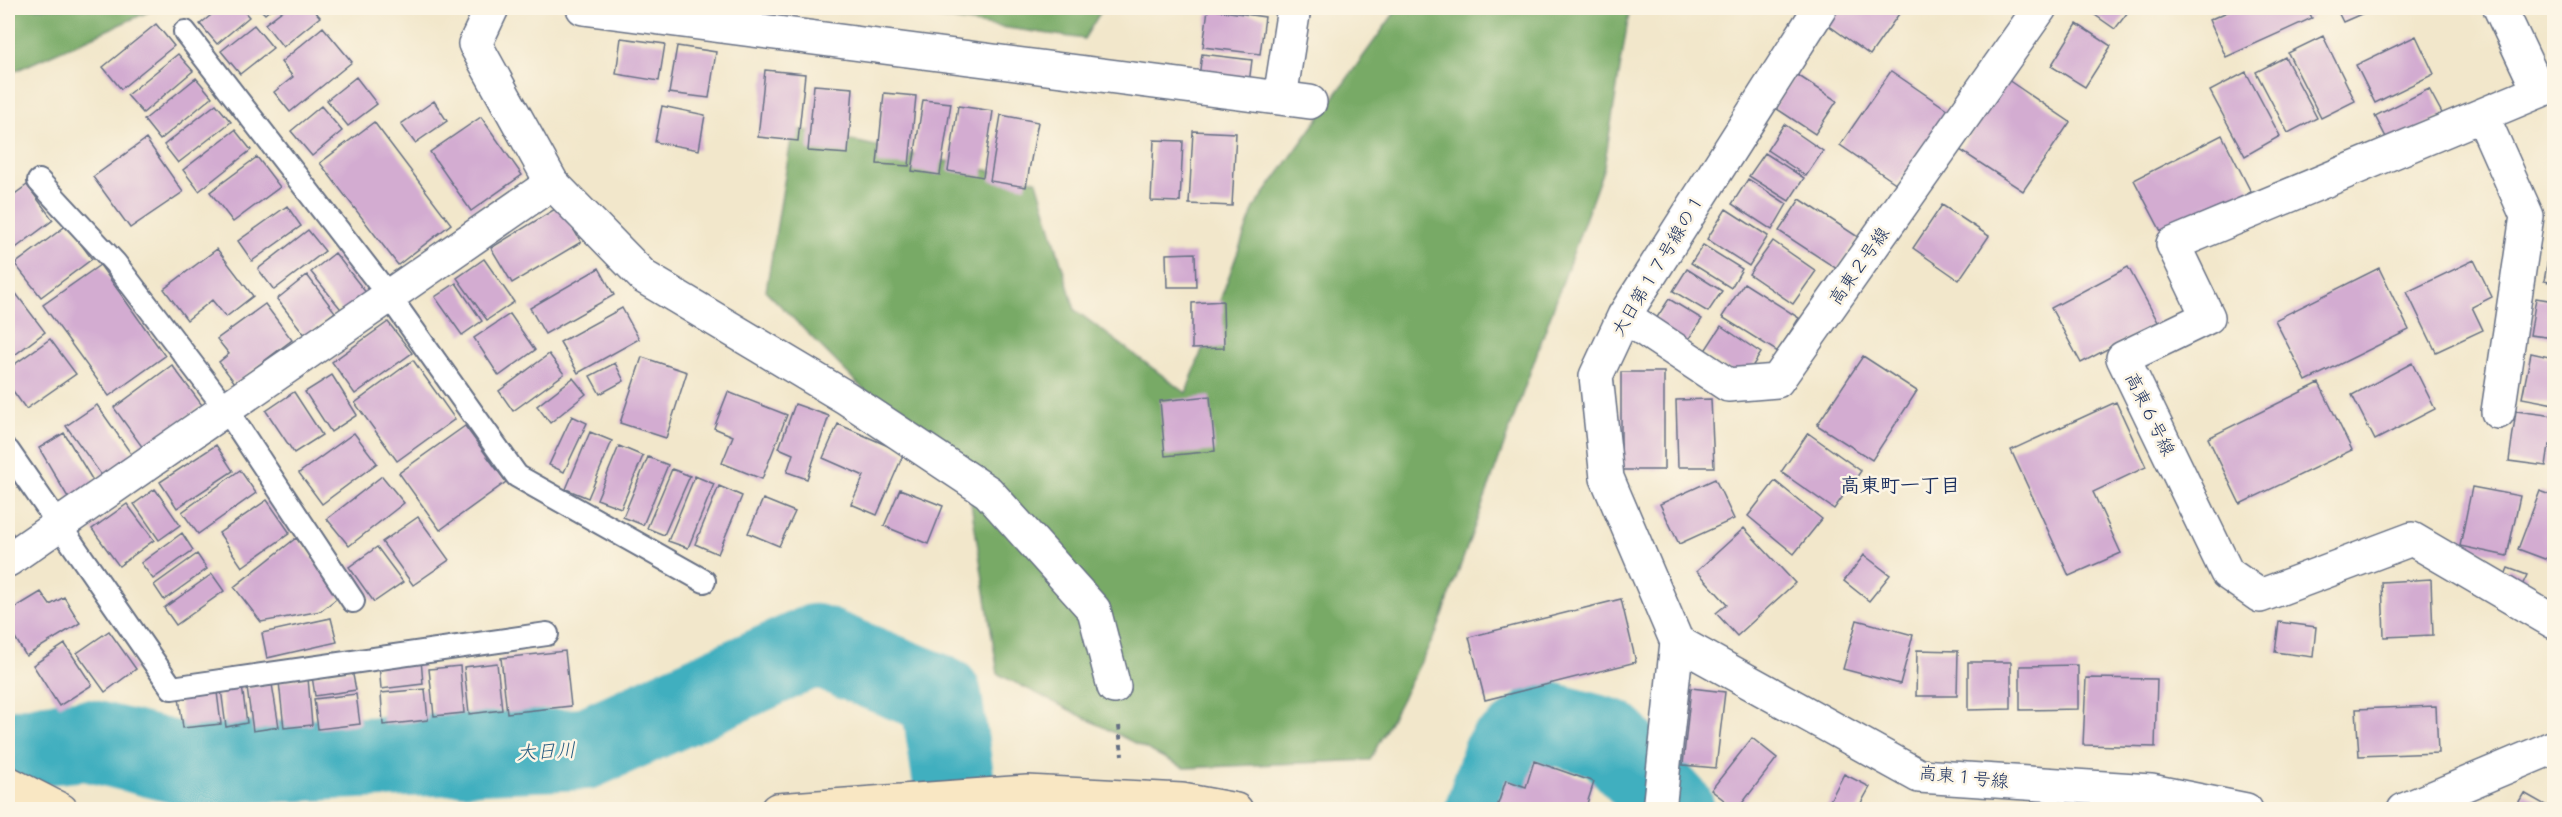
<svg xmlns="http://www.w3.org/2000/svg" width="2562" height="817" viewBox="0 0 2562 817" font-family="'Architects Daughter','Klee One',sans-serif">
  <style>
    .forest { fill: #78aa66; stroke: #4a6c62; stroke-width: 1.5 }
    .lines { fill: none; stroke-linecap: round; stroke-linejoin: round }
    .river { stroke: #41afbf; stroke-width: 82 }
    .building { fill: #d3acd1 }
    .lane-casing { stroke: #666f84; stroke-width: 26 }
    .street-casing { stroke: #666f84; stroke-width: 36 }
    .secondary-casing { stroke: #666f84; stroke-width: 36 }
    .path { stroke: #666f84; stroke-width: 4; stroke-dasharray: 4.5 4.5; stroke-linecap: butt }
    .lane { stroke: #fff; stroke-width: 22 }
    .street { stroke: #fff; stroke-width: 33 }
    .secondary { stroke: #f9e7c3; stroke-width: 33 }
    .labels { text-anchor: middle; stroke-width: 5; stroke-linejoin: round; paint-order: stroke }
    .street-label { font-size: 18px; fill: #1b2f5e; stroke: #fcf5e5 }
    .neighbourhood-label { font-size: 20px; font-weight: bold; fill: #1b2f5e; stroke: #fcf5e5 }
    .water-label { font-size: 20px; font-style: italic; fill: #285c80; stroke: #fcf5e5 }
  </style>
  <rect width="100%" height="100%" fill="#fcf5e5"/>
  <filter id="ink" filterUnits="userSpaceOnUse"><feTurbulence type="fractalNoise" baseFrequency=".0167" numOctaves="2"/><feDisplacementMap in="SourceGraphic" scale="12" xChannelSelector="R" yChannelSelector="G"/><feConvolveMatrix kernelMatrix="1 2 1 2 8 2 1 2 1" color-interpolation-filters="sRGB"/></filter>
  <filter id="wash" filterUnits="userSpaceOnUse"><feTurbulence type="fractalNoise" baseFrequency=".008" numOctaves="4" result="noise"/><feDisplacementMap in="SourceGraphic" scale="24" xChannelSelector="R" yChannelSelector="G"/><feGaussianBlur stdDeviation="1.35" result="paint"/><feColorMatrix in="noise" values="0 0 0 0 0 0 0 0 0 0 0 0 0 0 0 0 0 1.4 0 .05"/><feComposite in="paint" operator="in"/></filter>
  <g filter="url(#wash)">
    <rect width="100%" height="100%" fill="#f2e7cb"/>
    <path class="forest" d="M8 8H157L8 74Z
      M870 8H1103L1084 39Z
      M1398 8H1630L1604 167 1437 631 1370 760 1184 768 998 674 970 497 766 291 793 128 1037 181 1075 310 1186 393 1254 208Z"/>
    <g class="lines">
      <path class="river" d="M8 752 46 744 87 740 186 765 585 749 815 645 941 696 958 810
        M1486 810 1503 755 1546 722 1609 739 1674 810"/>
    </g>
    <g id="blocks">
      <path class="building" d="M220 8H241L249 17 217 44 200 24Z
        M259 8H272L265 14Z
        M286 8H312L320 17 283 47 265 24Z
        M1834 8H1895L1901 11 1870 55 1824 22Z
        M2085 8H2131L2115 29Z
        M2236 8H2307L2312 18 2226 57 2209 20Z
        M2336 8H2375L2343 22Z
        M1208 9 1265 17 1260 54 1203 47Z
        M156 24 174 46 121 89 103 67Z
        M2077 24 2111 46 2085 87 2051 66Z
        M254 25 273 48 240 74 221 51Z
        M323 27 352 62 290 112 274 92 293 77 281 62Z
        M2323 36 2355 101 2321 118 2288 53Z
        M2416 36 2434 74 2375 103 2356 65Z
        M621 38 665 44 659 81 616 74Z
        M677 46 716 52 709 98 669 93Z
        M178 54 193 71 143 113 127 95Z
        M1202 54 1252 60 1249 83 1199 77Z
        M2285 57 2317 118 2288 133 2256 72Z
        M765 70 805 74 798 141 758 137Z
        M1891 71 1948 110 1897 184 1840 145Z
        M2246 72 2280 136 2245 156 2210 91Z
        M1796 74 1837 101 1815 134 1774 107Z
        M356 77 377 104 348 126 327 100Z
        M196 78 212 97 160 140 144 120Z
        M2008 80 2070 122 2023 191 1960 150Z
        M814 85 853 88 848 154 808 151Z
        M2429 89 2443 115 2389 143 2375 116Z
        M884 93 916 96 909 166 877 164Z
        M923 100 951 103 940 175 912 171Z
        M434 101 447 121 415 143 401 124Z
        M216 104 231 122 178 163 164 145Z
        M321 106 342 131 312 156 291 131Z
        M662 106 705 115 699 150 655 142Z
        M958 106 993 111 983 177 948 171Z
        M1001 115 1038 122 1026 187 990 181Z
        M481 117 522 175 471 211 430 152Z
        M374 122 451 224 398 265 320 163Z
        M1784 124 1823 151 1806 176 1767 150Z
        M235 130 251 150 199 191 183 170Z
        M1193 131 1236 133 1232 206 1189 204Z
        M2222 135 2251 192 2164 237 2134 180Z
        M146 139 183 192 130 228 93 177Z
        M1154 140 1183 141 1180 202 1151 201Z
        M1765 153 1804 178 1789 201 1749 176Z
        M257 157 280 187 233 222 210 192Z
        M1748 179 1787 204 1772 230 1732 204Z
        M27 185 53 220 13 250 8 243V199Z
        M1800 199 1858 237 1837 269 1779 231Z
        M1942 205 1989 236 1959 280 1913 248Z
        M287 206 301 226 252 261 238 241Z
        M560 206 581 242 512 283 491 248Z
        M1726 209 1768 236 1749 266 1707 239Z
        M67 225 92 259 41 297 15 264Z
        M308 230 325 251 274 290 258 269Z
        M2552 237H2554V283L2544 281Z
        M1773 241 1816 271 1793 304 1749 274Z
        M1703 245 1742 269 1731 288 1691 263Z
        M217 249 253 296 226 317 212 300 187 320 164 289Z
        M335 253 367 294 344 313 311 272Z
        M1195 253 1196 287H1167L1166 254Z
        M484 259 514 302 487 320 457 278Z
        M2474 260 2492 297 2472 307 2483 330 2436 352 2407 292Z
        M100 265 165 356 109 396 43 305Z
        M2128 267 2158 322 2081 363 2051 308Z
        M599 268 614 295 545 334 530 308Z
        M2379 268 2409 330 2306 381 2275 320Z
        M1687 269 1722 291 1708 312 1673 291Z
        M307 275 335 312 305 335 277 299Z
        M8 283 45 332 8 360Z
        M456 283 482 321 462 335 435 297Z
        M1744 283 1799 318 1778 352 1722 317Z
        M2536 298 2554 301V338L2530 335Z
        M1669 299 1702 319 1686 343 1654 322Z
        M1223 301 1224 348 1192 349V303Z
        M265 304 292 340 235 383 219 362 229 354 217 339Z
        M622 308 639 339 578 373 560 342Z
        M510 314 535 350 499 376 474 338Z
        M388 322 412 353 355 394 332 362Z
        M1721 326 1761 353 1744 379 1704 352Z
        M50 339 76 374 26 409 8 384V369Z
        M2531 353 2554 358V404L2522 398Z
        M549 354 564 374 513 411 499 391Z
        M1863 356 1917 391 1872 460 1817 425Z
        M642 357 687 372 666 438 620 423Z
        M413 360 455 419 397 461 355 403Z
        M615 363 624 381 600 394 590 376Z
        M2412 363 2435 409 2375 440 2352 395Z
        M172 365 202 405 143 448 114 408Z
        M1621 372H1664V470H1621Z
        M332 375 357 415 331 432 305 392Z
        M573 378 586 394 550 423 537 406Z
        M2319 383 2352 450 2240 504 2208 438Z
        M294 392 322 435 294 453 266 411Z
        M728 392 787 415 762 479 722 463 733 436 714 428Z
        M1210 396 1215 451 1165 456 1160 401Z
        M1711 399 1714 467H1678L1676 400Z
        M2116 402 2146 467 2093 492 2121 553 2069 576 2011 450Z
        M795 404 829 416 807 479 787 472 793 454 779 448Z
        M97 405 132 455 102 476 66 426Z
        M2516 411 2554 416V446L2549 445 2546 466 2509 461Z
        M572 416 587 423 564 472 549 465Z
        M838 424 904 453 877 515 851 504 864 476 823 458Z
        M465 426 506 482 440 530 399 473Z
        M590 432 612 441 588 498 566 489Z
        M64 433 95 484 69 499 39 448Z
        M354 433 377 463 322 504 299 473Z
        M1808 433 1861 471 1834 509 1781 472Z
        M216 445 233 471 177 508 160 482Z
        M619 446 643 456 621 508 597 499Z
        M648 457 668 465 643 525 623 517Z
        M672 469 690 476 664 535 647 528Z
        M240 470 256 493 198 534 182 512Z
        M382 476 404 503 349 546 327 519Z
        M695 476 714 484 688 548 668 541Z
        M1715 479 1734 519 1679 544 1660 504Z
        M1775 481 1822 519 1794 554 1748 516Z
        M719 486 742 496 718 554 695 544Z
        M2472 487 2520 496 2507 556 2460 546Z
        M155 489 180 525 159 540 134 504Z
        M900 489 943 506 928 544 884 526Z
        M2540 491 2554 496V549L2550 561 2518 549Z
        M763 499 795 512 779 546 748 533Z
        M267 500 290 533 242 567 219 533Z
        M127 504 154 540 119 566 92 529Z
        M418 517 449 560 413 585 382 542Z
        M8 527 19 542 8 551Z
        M1744 528 1795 583 1737 636 1716 613 1727 604 1697 571Z
        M182 533 193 550 153 579 141 563Z
        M296 538 341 595 321 611 261 622 234 587Z
        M377 547 403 582 374 602 349 567Z
        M197 554 207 569 164 600 154 585Z
        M1864 555 1890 575 1869 601 1844 581Z
        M2508 568 2527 575 2518 594 2501 585Z
        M212 574 224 591 176 625 164 608Z
        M2431 579 2433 635 2384 637 2382 582Z
        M41 592 50 605 64 597 80 623 26 656 8 626V612Z
        M1621 599 1636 662 1485 700 1469 637Z
        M331 618 337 642 267 658 262 633Z
        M1857 620 1913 635 1900 684 1843 669Z
        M2279 622 2316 627 2313 657 2275 652Z
        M109 631 136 669 105 692 77 653Z
        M65 644 92 685 59 706 33 665Z
        M1917 650 1958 651 1957 696H1916Z
        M565 651 571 706 507 713 501 658Z
        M421 659 423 684 381 689 379 664Z
        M1968 662H2011V709L1968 710Z
        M497 663 502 710 469 714 464 667Z
        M2078 665V709L2020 710V666Z
        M460 666 464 713 434 716 429 669Z
        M352 670 356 690 315 696 312 676Z
        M308 678 312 725 284 728 279 682Z
        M2086 678 2157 679 2155 747 2083 745Z
        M272 684 279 727 253 731 247 688Z
        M242 686 247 723 226 727 221 689Z
        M1691 688 1725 692 1716 768 1683 765Z
        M425 689 428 720 383 725 381 693Z
        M217 692 221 724 183 728 179 697Z
        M356 694 360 724 318 729 314 699Z
        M2436 706 2438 753 2359 756 2356 709Z
        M1752 738 1777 758 1737 810 1711 790Z
        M1534 761 1594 782 1585 810H1496L1506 780 1526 787Z
        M1844 774 1870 787 1857 810H1825Z
        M2524 793 2554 810H2514Z
        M1940 806 1962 808V810H1939Z"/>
    </g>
  </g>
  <g filter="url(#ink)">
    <use href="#blocks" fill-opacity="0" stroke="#666f84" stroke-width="1.5"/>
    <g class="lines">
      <g class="lane-casing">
        <path id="lane" d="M185 32 389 296 517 476 704 581
          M39 181 115 263 226 409 353 601
          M8 451 172 688 547 634"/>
      </g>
      <g class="street-casing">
        <path id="street" d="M492 8 475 44 552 183 644 277 845 397 988 492 1094 610 1114 687
          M583 8 1310 102
          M2500 8 2539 91
          M2554 85 2173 244 2208 317 2123 358 2227 573 2260 596 2412 539 2554 622
          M1280 98 1294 8
          M2482 115 2527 216 2498 412
          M1624 316 1728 385 1777 381 2040 8
          M8 560 552 183
          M1677 642 1919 776 2151 791 2246 810
          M1659 810 1677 642 1607 478 1596 376 1624 316 1820 8
          M2404 810 2554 747"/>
      </g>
      <g class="secondary-casing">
        <path id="secondary" d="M8 783 61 810
          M777 810 1027 792 1182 800 1236 810"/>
      </g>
      <path class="path" d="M1119 726 1122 755"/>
      <use href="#lane" class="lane"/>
      <use href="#street" class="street"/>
      <use href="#secondary" class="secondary"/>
    </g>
  </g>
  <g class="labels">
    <g class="street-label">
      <text transform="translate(1658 265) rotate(-59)" y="6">大日第１７号線の１</text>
      <text transform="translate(1859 266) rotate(-55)" y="6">高東２号線</text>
      <text transform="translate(2150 414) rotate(64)" y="6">高東６号線</text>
      <text transform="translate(1964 777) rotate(6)" y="6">高東１号線</text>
    </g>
    <g class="neighbourhood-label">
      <text x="1900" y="492">高東町一丁目</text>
    </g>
    <g class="water-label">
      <text transform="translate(546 751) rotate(-3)" y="7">大日川</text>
    </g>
  </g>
  <rect width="2562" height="817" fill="none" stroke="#fcf5e5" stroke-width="30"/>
</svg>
